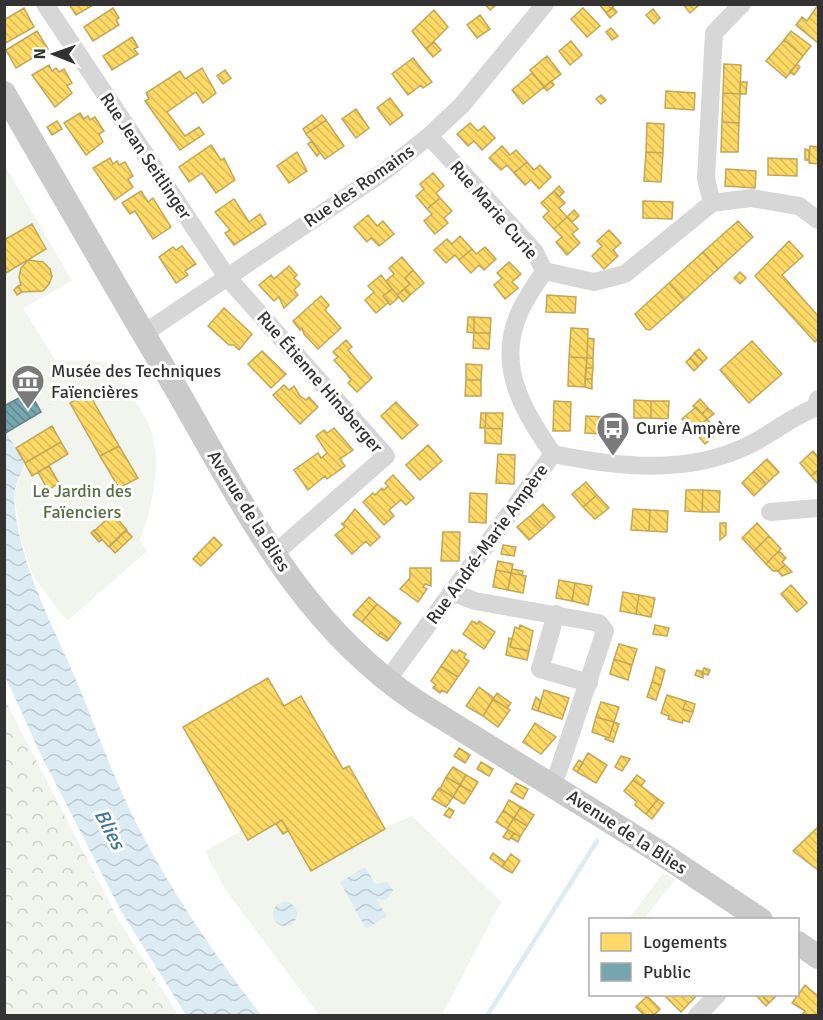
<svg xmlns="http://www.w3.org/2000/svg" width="823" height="1020" viewBox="0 0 823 1020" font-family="Signika,sans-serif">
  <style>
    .green { fill: #f1f5ed }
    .forest { fill: url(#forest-crowns) }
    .water { fill: url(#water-waves) }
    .homes { fill: url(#homes-back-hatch); stroke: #c2a757; stroke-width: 1.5 }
    .public { fill: url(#public-back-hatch); stroke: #62838a; stroke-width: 1.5 }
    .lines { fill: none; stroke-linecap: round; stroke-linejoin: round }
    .stream { stroke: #ddebf3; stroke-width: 4.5 }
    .minor { stroke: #d7d7d7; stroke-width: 18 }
    .major { stroke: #cacaca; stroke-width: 24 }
    .labels { text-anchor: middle; stroke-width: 6; stroke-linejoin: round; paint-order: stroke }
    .street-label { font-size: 18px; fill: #333; stroke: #fff }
    .poi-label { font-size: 18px; fill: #333; stroke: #fff; text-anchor: start }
    .park-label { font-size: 18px; fill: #56703f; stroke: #fff }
    .water-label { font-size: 20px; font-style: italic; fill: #3f7597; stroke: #fff }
  </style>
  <defs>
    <pattern id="forest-crowns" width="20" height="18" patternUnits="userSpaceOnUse" patternTransform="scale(1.5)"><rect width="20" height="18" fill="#f1f5ed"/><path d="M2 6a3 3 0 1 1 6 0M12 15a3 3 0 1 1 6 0" fill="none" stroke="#cfd2cc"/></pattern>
    <pattern id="water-waves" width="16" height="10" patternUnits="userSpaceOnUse" patternTransform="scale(1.5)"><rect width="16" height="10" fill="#ddebf3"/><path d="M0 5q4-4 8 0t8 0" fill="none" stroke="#becad1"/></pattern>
    <pattern id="homes-back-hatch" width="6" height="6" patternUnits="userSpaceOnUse" patternTransform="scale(1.5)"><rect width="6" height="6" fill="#ffd966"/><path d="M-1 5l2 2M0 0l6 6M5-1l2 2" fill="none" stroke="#dbbb59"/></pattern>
    <pattern id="public-back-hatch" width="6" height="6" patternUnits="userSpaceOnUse" patternTransform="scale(1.5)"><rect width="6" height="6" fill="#76a5af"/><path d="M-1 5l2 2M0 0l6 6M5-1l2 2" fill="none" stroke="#61878f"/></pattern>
  </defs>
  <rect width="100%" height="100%" fill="#fff"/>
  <path class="green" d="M4 164 72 281 23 308 55 360 107 362C119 380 144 410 150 428 163 463 152 506 140 540L147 551 67 621 33 576 21 539 14 495 24 463 5 434Z
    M268 678 284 706 301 696 343 769 349 766 384 828 412 816 501 902 442 1015H319L225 889 205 851 243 830 183 727Z
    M663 873 675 880 644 919H629Z"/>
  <path class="forest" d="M4 698 118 919 178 1015H5Z"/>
  <path class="water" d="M6 433 25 463C21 473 14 487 14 498 18 563 52 623 77 682 96 728 113 776 135 821 170 890 214 954 261 1015H186L121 911 41 755 5 676Z
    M365 867 375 884 387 882 393 890 386 900 376 899 387 916 366 929 340 882Z
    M273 914a12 12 0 1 1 24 0a12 12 0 1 1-24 0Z"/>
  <path class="homes" d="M69 4H95L76 15Z
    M485 4H497L490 10Z
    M599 4H616L606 13Z
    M683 4H700L690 13Z
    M818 5V43L796 25 802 17 807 21Z
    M24 8 34 27 4 44V20Z
    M113 8 119 18 116 20 119 25 93 41 84 27Z
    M583 8 600 26 587 37 571 19Z
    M613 8 617 12 610 18 606 13Z
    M653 9 660 18 654 24 646 15Z
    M434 10 448 27 426 49 412 31Z
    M480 15 490 29 477 38 467 25Z
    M611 28 618 36 612 40 606 32Z
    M37 31 48 49 16 68 6 50Z
    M791 31 811 46 803 56 784 40Z
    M132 37 138 47 134 49 138 54 112 70 103 56Z
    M784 40 803 56 786 78 766 61Z
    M571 41 582 55 570 65 559 51Z
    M434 42 441 50 433 57 426 49Z
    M547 56 561 74 544 87 530 70Z
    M413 58 432 82 423 88 421 85 408 95 392 74Z
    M724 64 741 65 740 94 723 93Z
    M797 64 800 67 794 75 790 72Z
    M49 65 52 71 56 68 59 72 64 69 72 83 67 86 72 93 55 107 32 75Z
    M202 68 216 93 203 103 196 92 167 112 185 136 199 127 204 134 180 150 145 101 149 99 146 93 180 71 185 79Z
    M225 70 231 78 223 84 217 76Z
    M532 73 544 87 523 104 512 90Z
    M551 81 554 85 547 91 544 87Z
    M740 82H747L746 94H740Z
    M666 91 695 93 694 110 665 108Z
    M723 93 740 94 739 123 722 122Z
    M601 95 606 100 601 104 596 99Z
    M390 98 403 115 390 125 377 108Z
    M356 109 369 128 356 138 342 119Z
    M80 113 84 119 88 116 90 120 95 117 104 131 99 134 103 142 86 155 64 123Z
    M322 115 326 120 306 134 303 129Z
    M326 120 344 146 325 159 306 134Z
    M57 121 62 129 52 135 47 127Z
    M722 122 739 123 738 152H721Z
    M470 123 478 131 484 126 495 138 482 150 474 141 468 146 457 134Z
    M647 123 664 124 663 153 646 152Z
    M312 141 320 153 317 156 308 144Z
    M211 145 221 160 224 158 235 180 216 193 202 173 189 182 179 167Z
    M502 146 510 155 516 150 527 162 514 173 507 165 501 170 489 158Z
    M810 146 818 147V164L809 163Z
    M805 149 809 150V160H805Z
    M297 152 307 171 289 183 277 166Z
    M646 152 663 153 661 182 644 181Z
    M110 158 113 164 117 161 119 165 125 162 133 176 128 179 133 187 115 200 93 168Z
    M768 158 797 159V176L768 175Z
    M527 162 534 170 540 165 551 177 539 189 531 180 525 185 514 173Z
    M726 169 756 171 755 188 725 186Z
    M433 173 444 186 436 193 440 198 427 209 416 196 424 189 420 184Z
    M559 186 564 192 559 197 554 191Z
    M141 191 148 202 153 198 171 227 153 239 135 211 130 214 122 203Z
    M554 191 565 203 559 208 567 217 554 229 543 217 549 211 541 203Z
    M440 198 452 211 444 218 448 223 435 234 424 221 432 214 427 209Z
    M234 199 249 222 260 214 266 224 234 245 225 233 230 230 215 212Z
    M643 201 673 202 672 219 643 218Z
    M574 210 579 216 572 222 567 217Z
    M368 215 377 226 383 221 394 234 379 246 371 238 367 242 354 227Z
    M567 217 578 229 572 234 580 243 567 255 556 242 562 237 554 229Z
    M738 221 753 237 718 269 703 252Z
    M32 224 46 249 6 273 4 240Z
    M609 230 621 243 613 250 618 256 604 269 592 256 602 246 597 241Z
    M460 236 472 249 459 260 455 255 446 263 434 250 447 239 452 244Z
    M789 241 803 256 782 275 818 316V339L815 342 755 276Z
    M182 246 196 264 185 271 188 275 176 283 159 257 173 247 176 250Z
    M485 247 496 259 484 270 479 265 471 273 459 260 472 249 476 254Z
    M703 252 718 269 684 300 669 283Z
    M402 257 413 270 405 278 410 284 397 295 386 281 394 274 389 268Z
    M28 260 43 262 50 269 52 276 49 284 43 291 22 292 18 286 21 285 19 277 21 268Z
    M509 262 521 274 512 282 518 288 505 299 494 285 502 278 497 273Z
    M289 266 297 275 294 278 300 284 294 290 298 295 284 308 279 297 274 301 259 285 271 275 274 279Z
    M413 270 424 283 410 295 404 289 410 284 405 278Z
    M740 272 746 278 740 284 734 278Z
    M381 275 392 289 383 296 389 302 376 313 365 300 374 292 368 286Z
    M669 283 684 300 650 330 646 329 635 314Z
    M18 286 22 292 17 295 14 290Z
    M392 289 399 297 390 305 383 296Z
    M404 289 410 295 403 302 397 295Z
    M547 295 576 297 575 313 546 312Z
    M321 296 329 305 325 310 341 328 318 349 304 334 302 328 300 330 293 321Z
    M224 308 252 334 239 350 234 345H229L208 326Z
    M468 317H474V333L467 332Z
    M474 317 491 318 490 333H474Z
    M571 328 588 329 587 358 569 357Z
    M474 333H490L489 349 473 348Z
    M588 338 594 339 593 358H587Z
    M346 340 352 347 348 350 372 378 357 392 348 383 351 380 346 373 334 360 338 357 333 352Z
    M752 341 782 374 749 403 720 370Z
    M699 349 707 358 703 362 694 353Z
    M262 351 286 374 271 388 248 364Z
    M695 353 703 362 698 367 690 358Z
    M569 357 587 358 585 387 568 386Z
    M587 358H593V368H586Z
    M690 358 698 367 694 371 686 362Z
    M466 364 482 365 481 380H466Z
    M586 368H593L592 379H585Z
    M585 379H592V389L585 387Z
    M466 380H481V396H465Z
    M284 385 289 390 294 386 300 396 306 400 309 397 318 407 300 424 273 395Z
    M88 392 119 446 100 456 70 403Z
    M700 399 708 408 702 414 693 406Z
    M634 400 651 401V418H634Z
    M554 401 571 402 570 431H553Z
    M651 401H669L668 419 651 418Z
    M396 402 418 425 402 439 381 416Z
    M696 407 707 419 694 431 682 419Z
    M708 408 714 414 707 419 702 414Z
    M481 413H486L485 428H480Z
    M486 413H503L502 429 485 428Z
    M586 416 603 417 602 434 585 433Z
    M603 417H620L619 435 602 434Z
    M707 419 719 432 705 444 694 431Z
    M52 426 61 442 25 463 16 448Z
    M334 428 353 450 340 459 345 466 327 479 325 476 308 490 294 470 318 453 321 458 327 453 316 436 324 430 327 433Z
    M485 428 502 429 501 444 485 443Z
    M61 442 68 454 32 476 25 463Z
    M428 445 442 461 420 480 406 465Z
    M119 446 138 478 119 488 100 456Z
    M813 451 818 457V470L811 476 800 463Z
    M498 454 515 455 514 484 496 483Z
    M767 459 779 472 766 484 754 471Z
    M49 466 59 483 48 490 38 472Z
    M818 470V484L811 476Z
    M754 471 766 484 754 496 742 483Z
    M393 475 414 498 406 505 401 500 389 510 394 516 384 525 363 502 373 493 375 495 382 488 384 490 388 486 385 483Z
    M586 482 597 495 583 507 572 494Z
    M686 490H703L702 512 685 511Z
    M703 490 720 491 719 512H702Z
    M470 493 487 494 486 523 469 522Z
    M597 495 609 508 595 519 583 507Z
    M543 504 555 517 542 529 530 516Z
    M355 509 380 537 370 546 366 541 352 554 335 535 345 527 341 523 343 524Z
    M633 509 650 510 649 531 631 530Z
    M650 510 668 511 667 532 649 531Z
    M113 514 127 530 109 547 94 531Z
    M530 516 542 529 529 540 517 527Z
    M720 523H726V535L720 540Z
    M757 523 769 536 754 551 742 538Z
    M94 530 102 539 99 542 91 533Z
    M126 530 132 537 115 553 109 546Z
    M443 532H460L459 561H441Z
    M769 536 781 549 766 564 754 551Z
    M214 537 222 545 201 566 193 559Z
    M503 545 516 547 514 556 501 554Z
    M779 551 786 558 782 562 785 565 778 571H773L766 564Z
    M498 561 513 564 511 573 496 570Z
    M785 565 792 572 782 576 778 571Z
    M410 568H431V586L425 584 423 587 427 589 418 602 400 589 410 578Z
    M512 569 523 571 522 575 511 573Z
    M496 570 511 573 508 590 493 587Z
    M511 573 526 576 523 593 508 590Z
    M559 580 575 583 572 601 556 598Z
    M575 583 592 586 588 605 572 601Z
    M791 585 807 603 797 612 781 594Z
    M623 592 639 595 636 614 620 611Z
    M639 595 655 598 651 617 636 614Z
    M369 597 377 604 362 622 353 615Z
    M377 604 401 623 389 639 381 632 378 635 362 622Z
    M472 621 477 624 479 621 495 632 484 649 463 634Z
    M520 625 533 631 529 651 510 647 515 627 519 629Z
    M655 625 669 628 667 636 653 634Z
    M381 632 389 639 387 641 378 635Z
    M509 638 512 639 510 647 529 651 527 660 506 655Z
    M619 644 637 649 632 665 614 659Z
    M452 650 457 653 459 650 466 654 464 658 469 661 458 677 441 666Z
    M614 659 632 665 628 680 610 674Z
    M441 666 458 677 447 693 442 690 440 693 433 688 436 685 431 681Z
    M656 667 665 670 661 685 652 682Z
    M704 668 710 670 708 675 702 673Z
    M697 670 703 672V678L695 675Z
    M268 678 284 706 301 696 343 769 349 766 385 829 311 871 282 820 248 840 183 727Z
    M652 682 661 685 656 700 647 697Z
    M479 687 494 698 483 716 466 706Z
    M544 690 569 698 562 719 538 711Z
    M497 693 511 703 507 708 493 699Z
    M667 695 686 701 683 709 693 712 689 722 683 720 682 723 668 719 669 716 661 713Z
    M536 697 541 701 538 711 532 709Z
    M493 699 510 710 498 727 483 716Z
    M686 701 695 704 693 712 683 709Z
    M601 702 619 707 614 722 596 717Z
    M596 717 614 722 609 738 592 732Z
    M614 722 619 724 613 742 605 739 606 737 609 738Z
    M535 723 556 737 541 754 523 742Z
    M459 748 470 755 465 763 454 756Z
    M588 753 607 765 596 783 577 772Z
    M621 756 630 759 622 771 615 767Z
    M579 760 583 763 577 772 573 769Z
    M481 762 493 769 489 776 477 769Z
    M453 767 466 775 460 785 446 777Z
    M466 775 478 782 472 792 460 785Z
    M637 775 645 781 641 786 633 780Z
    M446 777 460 785 453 797 440 789Z
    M633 780 658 799 646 814 635 805 637 802 624 791Z
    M516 783 528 789 523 799 511 792Z
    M460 785 472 792 464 804 453 797Z
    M439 788 453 797 446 807 432 799Z
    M658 799 664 803 652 819 646 814Z
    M509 800 521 807 514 818 503 811Z
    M521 807 534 815 527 826 514 818Z
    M449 808 454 811 450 818 444 815Z
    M503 811 514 818 507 829 496 822Z
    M514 818 527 826 520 837 507 829Z
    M282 820 288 831 283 834 276 824Z
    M818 827V870L793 851Z
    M508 830 514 833 509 840 503 837Z
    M514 833 520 837 518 842 511 838Z
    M493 853 505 862 502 867 490 858Z
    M511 854 520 861 512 873 502 867Z
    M805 985 818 996V1016H801L805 1011 792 1003Z
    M667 994H698L681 1012 665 996Z
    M755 994H761L769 1003 766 1006Z
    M761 994H778L769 1003Z
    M647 996 660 1009 653 1016H645L636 1007Z"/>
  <path class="public" d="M30 392 41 412 4 434V406Z"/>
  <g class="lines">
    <path class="stream" d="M487 1016 597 841"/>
    <path class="minor" d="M45 4 227 277 386 456 273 555
      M429 136 535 252 544 271 594 282 625 274 712 203 751 198 799 206 818 220
      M712 203 706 178 714 33 742 4
      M143 334 385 171 429 136 462 105 545 4
      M553 454C617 467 687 475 747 446 771 435 790 417 815 408L818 399
      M770 512 818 508
      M451 592 475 601 599 623 605 631 558 772 551 783
      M556 614 540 669 589 683
      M386 682 553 454C523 411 495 365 520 311 526 298 536 284 544 271
      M697 1016 718 994"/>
    <path class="major" d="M4 93C62 193 119 293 178 392 246 510 301 624 417 702L656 850 761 920
      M798 943 818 957"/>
  </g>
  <defs>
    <g id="museum-pin" transform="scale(1.725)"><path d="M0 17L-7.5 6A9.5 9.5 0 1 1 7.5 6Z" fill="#7a7a7a" stroke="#fff"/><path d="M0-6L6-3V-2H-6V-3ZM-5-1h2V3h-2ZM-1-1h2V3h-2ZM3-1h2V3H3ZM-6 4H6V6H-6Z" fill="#fff"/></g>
    <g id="bus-pin" transform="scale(1.725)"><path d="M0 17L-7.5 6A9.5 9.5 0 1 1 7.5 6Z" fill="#7a7a7a" stroke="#fff"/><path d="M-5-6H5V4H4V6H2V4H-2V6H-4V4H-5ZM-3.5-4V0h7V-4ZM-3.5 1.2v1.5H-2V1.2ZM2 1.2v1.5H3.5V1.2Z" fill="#fff"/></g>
  </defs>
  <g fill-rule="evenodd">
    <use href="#museum-pin" x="28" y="381"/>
    <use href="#bus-pin" x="613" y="428"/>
  </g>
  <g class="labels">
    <g class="street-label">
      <text transform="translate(146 156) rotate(56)" y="6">Rue Jean Seitlinger</text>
      <text transform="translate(359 186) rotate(-35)" y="6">Rue des Romains</text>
      <text transform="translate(494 210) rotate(49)" y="6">Rue Marie Curie</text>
      <text transform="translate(320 382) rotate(49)" y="6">Rue Étienne Hinsberger</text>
      <text transform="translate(249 511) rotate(58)" y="6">Avenue de la Blies</text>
      <text transform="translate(487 544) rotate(-54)" y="6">Rue André-Marie Ampère</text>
      <text transform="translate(627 832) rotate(33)" y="6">Avenue de la Blies</text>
    </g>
    <g class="poi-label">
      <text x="51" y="377">Musée des Techniques<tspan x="51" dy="21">Faïencières</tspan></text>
      <text x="636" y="434">Curie Ampère</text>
    </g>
    <g class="park-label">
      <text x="82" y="497">Le Jardin des<tspan x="82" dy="21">Faïenciers</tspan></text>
    </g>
    <g class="water-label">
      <text transform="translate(110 829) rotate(62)" y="7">Blies</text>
    </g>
  </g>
  <rect width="823" height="1020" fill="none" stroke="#333333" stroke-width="12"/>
  <rect x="589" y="918" width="210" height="78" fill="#ffffff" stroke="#adadad" stroke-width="1.5"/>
  <rect x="601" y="933" width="30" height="18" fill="#ffd966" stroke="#adadad" stroke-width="1.5"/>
  <text x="643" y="948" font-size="18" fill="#333333">Logements</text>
  <rect x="601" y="963" width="30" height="18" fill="#76a5af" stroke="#adadad" stroke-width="1.5"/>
  <text x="643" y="978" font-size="18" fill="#333333">Public</text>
  <g transform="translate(54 54) rotate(271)" stroke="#ffffff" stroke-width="4.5" paint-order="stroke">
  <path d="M0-4.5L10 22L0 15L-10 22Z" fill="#333333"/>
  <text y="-9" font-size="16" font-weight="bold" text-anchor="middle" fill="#333333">N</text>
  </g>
</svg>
